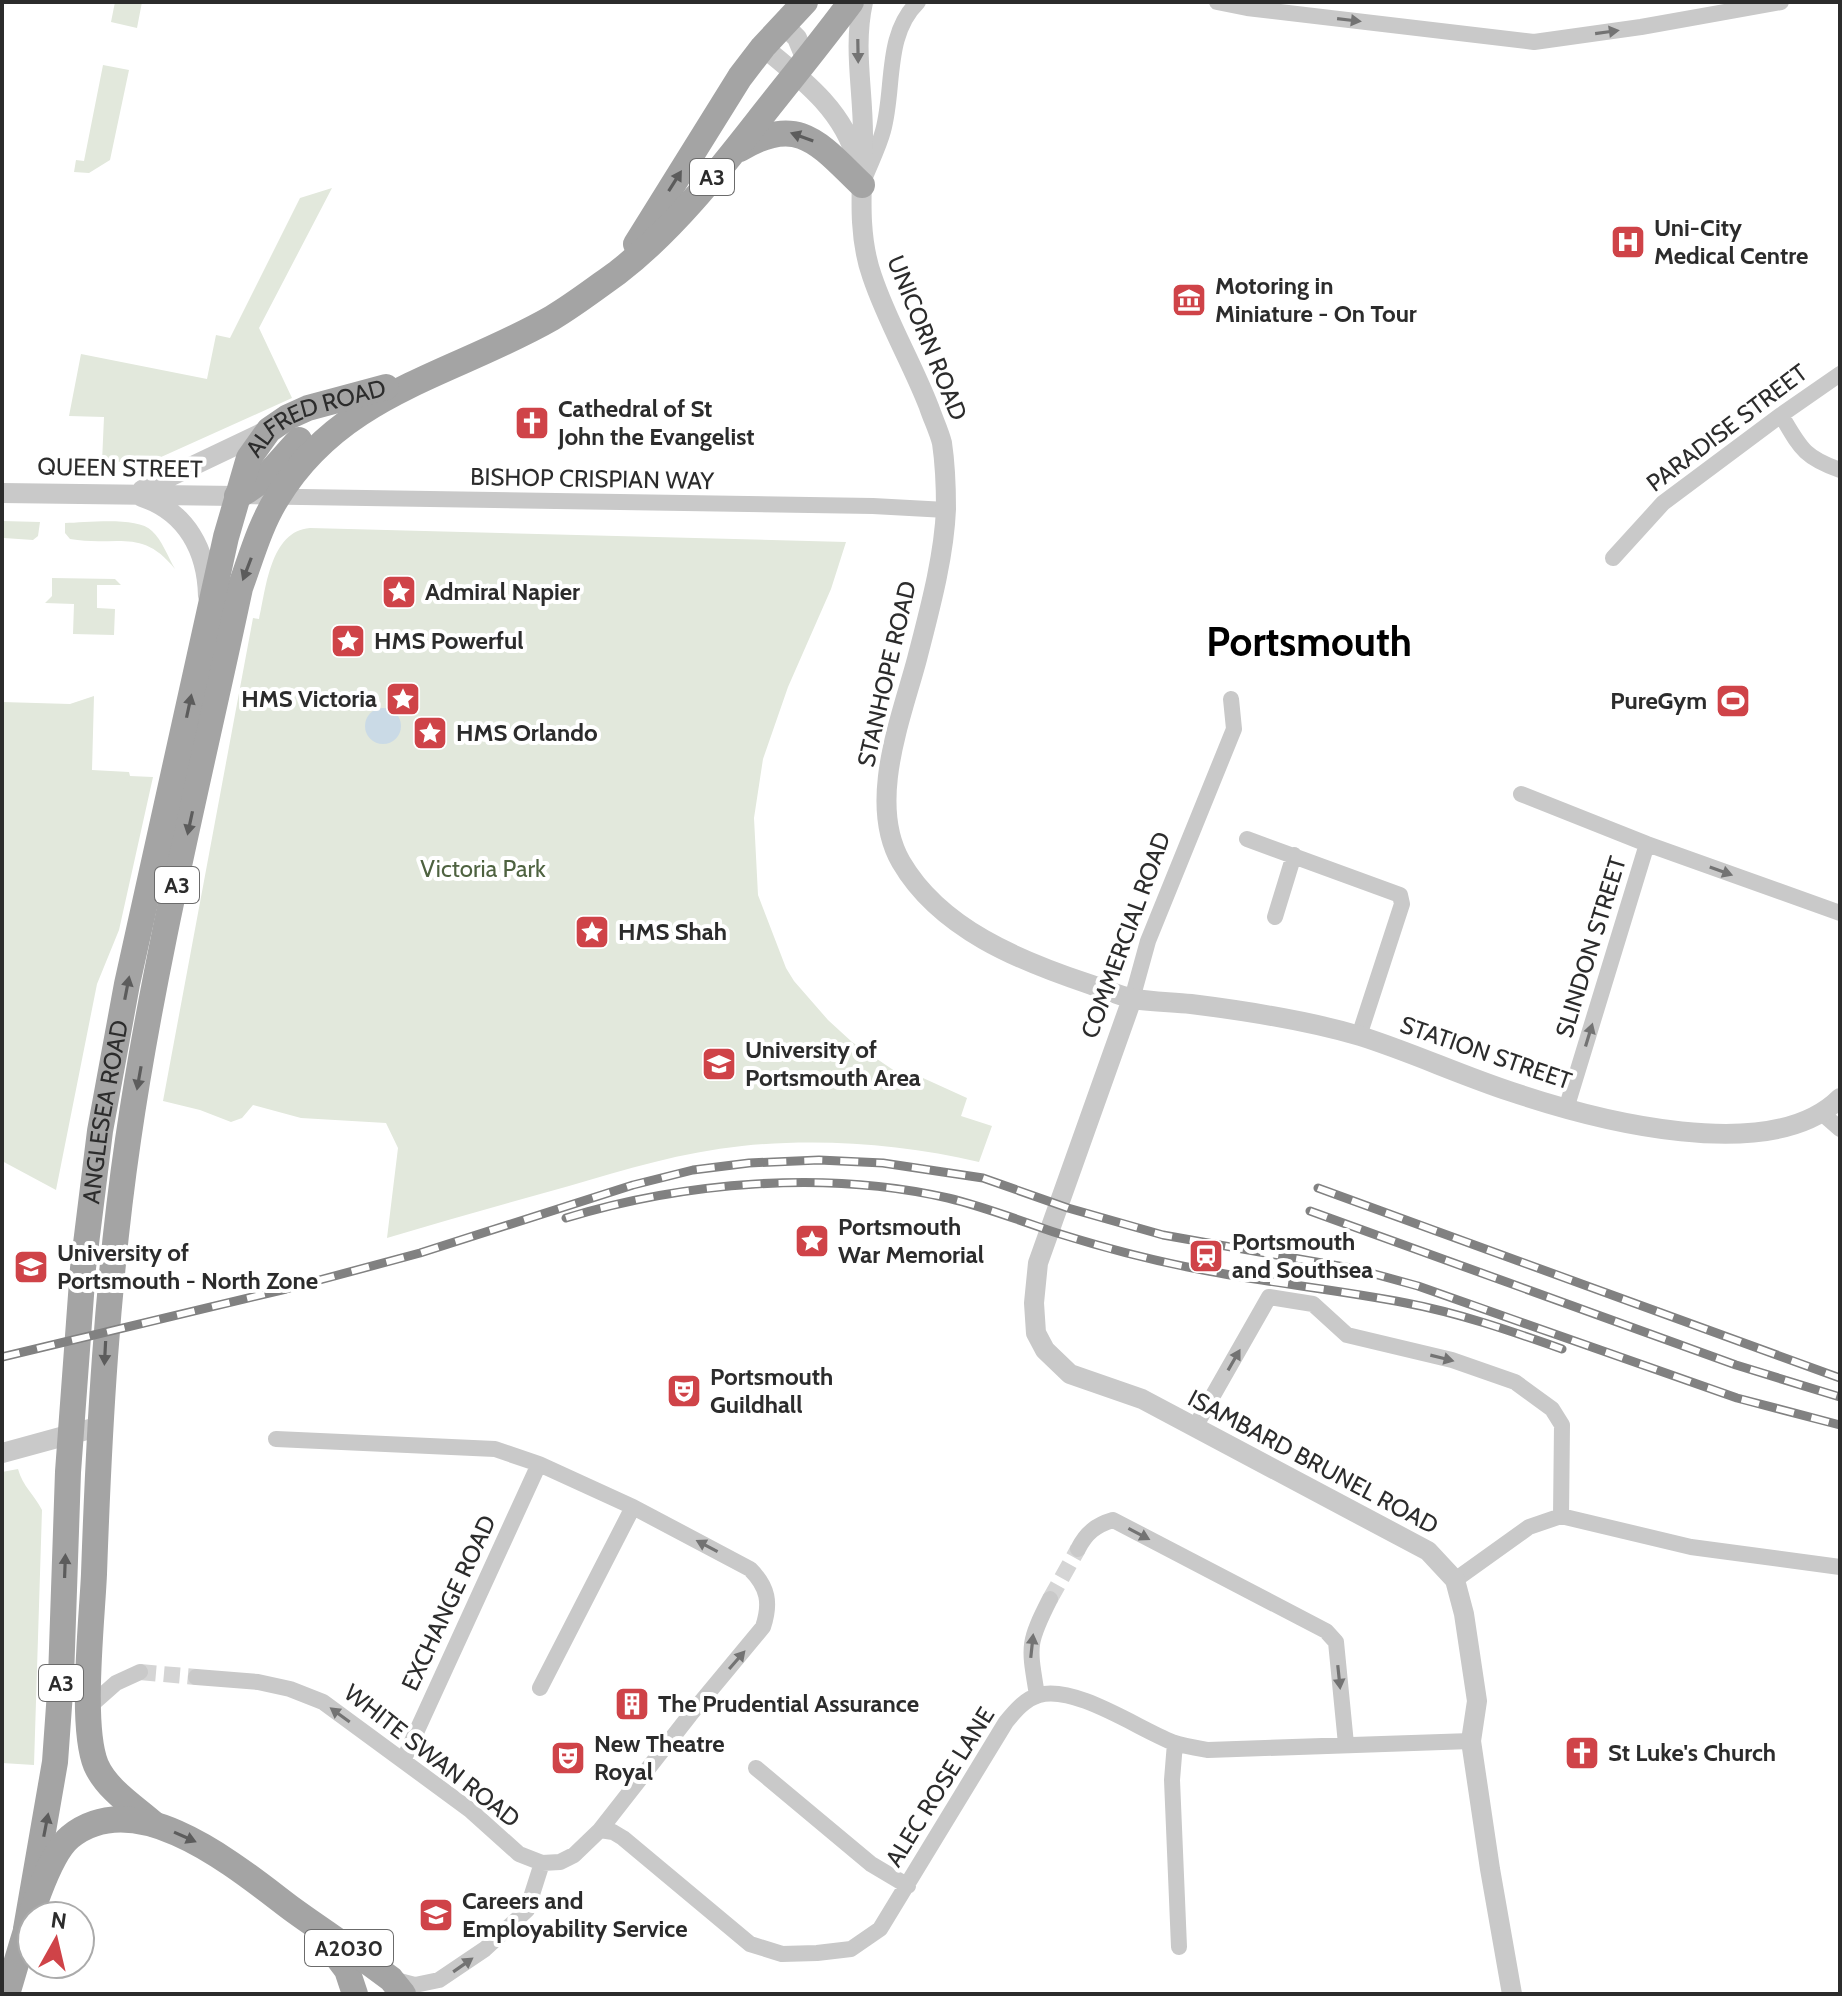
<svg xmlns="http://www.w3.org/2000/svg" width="1842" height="1996" viewBox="0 0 1842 1996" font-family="Cabin,sans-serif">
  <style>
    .green { fill: #e2e8dc }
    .water { fill: #cadae6 }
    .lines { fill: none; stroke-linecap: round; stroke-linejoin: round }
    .minor-tunnel { stroke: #d5d5d5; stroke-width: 16; stroke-dasharray: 16 8; stroke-linecap: butt }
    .minor { stroke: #c9c9c9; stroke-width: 16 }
    .tertiary { stroke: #c9c9c9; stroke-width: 20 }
    .primary { stroke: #a4a4a4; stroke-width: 26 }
    .rail-casing { stroke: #818181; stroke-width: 9 }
    .rail { stroke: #fff; stroke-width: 6; stroke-dasharray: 18; stroke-linecap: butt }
    .oneway { fill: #737373 }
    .oneway2 { fill: #5c5c5c }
    .labels { text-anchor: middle; stroke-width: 8; stroke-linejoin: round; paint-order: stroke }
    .shield { fill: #fff; stroke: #6b6b6b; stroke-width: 2 }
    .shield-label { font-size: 22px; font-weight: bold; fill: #2c2c2c }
    .poi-label { font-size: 24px; font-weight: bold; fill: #2c2c2c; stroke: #fff; text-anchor: start }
    .street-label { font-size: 24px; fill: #2c2c2c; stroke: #fff }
    .park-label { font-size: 24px; fill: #4e6240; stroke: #fff }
    .town-label { font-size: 40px; font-weight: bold; fill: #000; stroke: #fff }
  </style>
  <rect width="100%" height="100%" fill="#fff"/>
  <path class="green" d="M115 2H142L137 28 111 22Z
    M103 65 129 70 110 160 89 173 74 172 76 160 84 161Z
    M332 188 259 328 292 398 150 462H102L104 417 69 416 81 354 207 379 216 335 230 338 300 198Z
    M2 521 40 522 38 536 33 540 4 538Z
    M65 523C86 523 137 516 152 531 162 540 168 557 175 569 142 527 116 547 70 539L65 533Z
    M310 528 846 542 831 589 788 687 763 759 754 818 758 895 786 968 794 981 828 1020 852 1042 908 1080 912 1073 967 1098 961 1116 992 1126 979 1162C903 1144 819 1138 742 1146 683 1152 626 1169 569 1186 508 1203 447 1220 387 1238L398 1148 386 1123 301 1118 253 1105 242 1118 231 1122 200 1110 163 1101 253 618 259 619C266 589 270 531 310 528Z
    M52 578 115 579 121 585H97V608L115 609 114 635 73 634 74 604 45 603 52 596Z
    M94 696 92 770 129 772 130 776 153 777 119 930 97 984 56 1190 2 1161V702L70 704Z
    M18 1469C23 1487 34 1494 42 1510L34 1765 2 1763V1472Z"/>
  <path class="water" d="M365 726a18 18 0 1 1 36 0a18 18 0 1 1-36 0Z"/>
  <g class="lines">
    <path class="minor-tunnel" d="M1050 1599 1078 1549
      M140 1672 196 1677"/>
    <path class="minor" d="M1217 2 1247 8 1534 42 1641 27 1781 2
      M865 177C871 162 879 146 883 131 895 88 884 35 918 2
      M1781 415C1800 447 1803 457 1840 470
      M239 496 873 506 946 510
      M1613 558 1663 503 1781 415 1840 374
      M1521 794 1647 844 1840 913
      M1247 839 1400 895 1402 904 1359 1036
      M1275 917 1294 855
      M1132 999 1148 941 1234 729 1231 699
      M1566 1109 1647 844
      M1824 1115 1840 1129
      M1195 1427 1269 1297 1313 1304 1347 1335 1452 1360 1515 1382 1552 1409 1562 1425 1561 1516
      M1561 1516 1691 1547 1840 1567
      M1078 1549C1086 1533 1096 1525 1113 1520L1326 1631 1336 1642 1346 1744
      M1455 1580 1529 1527 1561 1516
      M196 1677 258 1682 290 1689 323 1702 470 1810 519 1854 542 1863 560 1862 574 1855 600 1830 690 1715 763 1627C771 1603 768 1587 750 1569L633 1507 539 1464 495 1449 276 1439
      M540 1688 633 1507
      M1037 1695C1029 1646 1027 1644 1050 1599
      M90 1706 116 1683 140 1672
      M1175 1743 1172 1780 1179 1947
      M403 1761 539 1464
      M756 1768 871 1864 908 1886
      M600 1830 613 1832 623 1838 750 1944 782 1954 817 1953 851 1949 880 1929 1006 1722C1015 1711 1025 1699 1039 1695 1075 1685 1137 1728 1172 1742 1183 1746 1196 1748 1208 1750L1471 1741
      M392 1979 415 1985 439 1980 485 1949 527 1910 542 1863"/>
    <path class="tertiary" d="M863 2C853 47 863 89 863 135 863 181 856 231 872 276 887 321 912 363 929 407 933 419 939 431 942 443 945 463 946 489 946 509 944 558 929 612 917 659 901 719 867 803 901 862 940 929 1020 961 1089 984 1104 989 1119 996 1134 999 1153 1002 1173 1002 1191 1004 1247 1011 1306 1020 1360 1036 1411 1052 1460 1075 1512 1092 1595 1120 1771 1167 1840 1098
      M784 25 797 38 806 60
      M763 47C801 78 845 111 857 162
      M142 490 268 430
      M2 493 237 496
      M142 497C187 512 207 551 208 596
      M1132 999 1038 1263 1034 1303 1036 1333 1045 1350 1070 1374 1142 1399 1428 1551 1455 1580 1464 1614 1477 1701 1471 1741 1490 1869 1512 1994
      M2 1453 101 1426"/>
    <g class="primary">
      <path d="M740 149C799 113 820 145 862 185"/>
      <path d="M636 244 740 77 763 47 805 2"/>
      <path d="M237 496C264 484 279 461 299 440"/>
      <path d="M154 1824C135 1807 107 1790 96 1765 80 1726 92 1620 94 1574 99 1429 107 1284 128 1140 155 954 201 771 240 588 251 558 260 525 277 498 341 392 453 375 552 318 574 305 596 288 617 273 673 230 718 172 761 117 791 79 822 41 851 2"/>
      <path id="s1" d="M26 1929 55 1762 61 1678 68 1472 83 1268 100 1131 127 984 226 537 249 458 269 430 288 417 308 408 386 387"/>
      <path d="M325 1941 347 1970 355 1994"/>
      <path d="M7 1994C19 1957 42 1860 70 1837 138 1782 240 1870 292 1909 318 1928 346 1946 372 1965L391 1979 403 1994"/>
    </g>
    <g class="rail-casing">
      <path id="rail" d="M1318 1188 1840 1378
        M1310 1211 1736 1365 1840 1397
        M566 1218C684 1182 826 1170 948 1198 985 1207 1021 1221 1057 1233 1105 1248 1154 1261 1203 1270 1270 1283 1339 1290 1406 1303 1459 1313 1511 1331 1562 1349
        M2 1357 286 1289 420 1253 633 1185 693 1170 749 1163 819 1160 883 1163 983 1178 1068 1208 1163 1235 1356 1269 1418 1286 1737 1398 1840 1425"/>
    </g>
    <use href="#rail" class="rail"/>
  </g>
  <defs><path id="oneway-solid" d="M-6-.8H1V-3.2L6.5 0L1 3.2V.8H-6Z" transform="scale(2)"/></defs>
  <g class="oneway">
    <use href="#oneway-solid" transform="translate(1349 20) rotate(7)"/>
    <use href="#oneway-solid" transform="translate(1607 32) rotate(-8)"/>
    <use href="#oneway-solid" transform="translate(858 51) rotate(89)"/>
    <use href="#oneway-solid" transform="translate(1721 871) rotate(20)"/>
    <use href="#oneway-solid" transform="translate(1589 1035) rotate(-73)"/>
    <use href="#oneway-solid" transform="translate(1442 1358) rotate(14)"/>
    <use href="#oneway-solid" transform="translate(1234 1360) rotate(-60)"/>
    <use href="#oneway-solid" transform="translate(1139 1534) rotate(28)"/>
    <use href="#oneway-solid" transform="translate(707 1546) rotate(-152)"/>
    <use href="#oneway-solid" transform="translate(1032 1646) rotate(-84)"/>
    <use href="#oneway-solid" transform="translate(737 1660) rotate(-49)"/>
    <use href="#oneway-solid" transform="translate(1339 1677) rotate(84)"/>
    <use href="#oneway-solid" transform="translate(340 1715) rotate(-144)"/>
    <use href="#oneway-solid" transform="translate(463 1965) rotate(-35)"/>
  </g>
  <g class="oneway2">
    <use href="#oneway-solid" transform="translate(802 137) rotate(-160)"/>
    <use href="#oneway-solid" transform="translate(675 181) rotate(-58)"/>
    <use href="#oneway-solid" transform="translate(247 569) rotate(111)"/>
    <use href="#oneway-solid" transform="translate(189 706) rotate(-78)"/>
    <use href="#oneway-solid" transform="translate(190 823) rotate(102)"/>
    <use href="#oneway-solid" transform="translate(127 988) rotate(-79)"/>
    <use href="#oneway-solid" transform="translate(139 1078) rotate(100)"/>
    <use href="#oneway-solid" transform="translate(105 1353) rotate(93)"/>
    <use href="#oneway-solid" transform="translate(65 1566) rotate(-88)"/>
    <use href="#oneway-solid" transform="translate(46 1825) rotate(-79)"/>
    <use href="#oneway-solid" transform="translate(185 1837) rotate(24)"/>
  </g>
  <defs>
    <g id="hospital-square" transform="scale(1.8)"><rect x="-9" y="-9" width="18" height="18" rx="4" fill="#cf4348" stroke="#fff"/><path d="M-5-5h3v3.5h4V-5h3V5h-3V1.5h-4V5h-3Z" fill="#fff"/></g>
    <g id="museum-square" transform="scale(1.8)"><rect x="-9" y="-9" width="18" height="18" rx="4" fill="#cf4348" stroke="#fff"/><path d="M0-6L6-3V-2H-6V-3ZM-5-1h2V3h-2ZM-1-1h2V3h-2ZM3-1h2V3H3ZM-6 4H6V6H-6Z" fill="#fff"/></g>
    <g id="church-square" transform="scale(1.8)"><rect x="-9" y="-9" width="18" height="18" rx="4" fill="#cf4348" stroke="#fff"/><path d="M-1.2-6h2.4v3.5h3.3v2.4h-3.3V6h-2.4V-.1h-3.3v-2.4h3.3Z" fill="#fff"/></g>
    <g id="sight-square" transform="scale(1.8)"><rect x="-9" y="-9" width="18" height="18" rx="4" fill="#cf4348" stroke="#fff"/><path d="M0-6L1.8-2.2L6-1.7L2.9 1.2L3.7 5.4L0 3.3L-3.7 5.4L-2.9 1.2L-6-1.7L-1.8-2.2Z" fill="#fff"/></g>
    <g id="stadium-square" transform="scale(1.8)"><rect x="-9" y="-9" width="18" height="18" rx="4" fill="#cf4348" stroke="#fff"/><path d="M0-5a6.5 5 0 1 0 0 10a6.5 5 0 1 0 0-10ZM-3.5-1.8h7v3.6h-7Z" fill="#fff"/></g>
    <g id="university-square" transform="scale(1.8)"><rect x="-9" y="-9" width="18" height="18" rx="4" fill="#cf4348" stroke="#fff"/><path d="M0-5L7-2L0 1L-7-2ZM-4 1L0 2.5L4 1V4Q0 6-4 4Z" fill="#fff"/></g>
    <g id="station-square" transform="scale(1.8)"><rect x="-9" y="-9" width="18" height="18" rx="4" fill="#cf4348" stroke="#fff"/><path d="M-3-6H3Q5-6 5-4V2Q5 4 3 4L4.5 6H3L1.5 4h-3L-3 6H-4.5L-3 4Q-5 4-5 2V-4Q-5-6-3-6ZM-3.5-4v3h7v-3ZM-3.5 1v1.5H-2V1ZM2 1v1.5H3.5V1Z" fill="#fff"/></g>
    <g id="theatre-square" transform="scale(1.8)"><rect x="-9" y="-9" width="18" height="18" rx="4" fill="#cf4348" stroke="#fff"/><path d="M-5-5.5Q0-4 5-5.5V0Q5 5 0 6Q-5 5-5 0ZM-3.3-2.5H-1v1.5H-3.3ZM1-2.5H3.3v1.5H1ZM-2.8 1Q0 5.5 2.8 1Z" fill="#fff"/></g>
    <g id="building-square" transform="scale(1.8)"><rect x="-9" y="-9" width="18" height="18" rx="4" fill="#cf4348" stroke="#fff"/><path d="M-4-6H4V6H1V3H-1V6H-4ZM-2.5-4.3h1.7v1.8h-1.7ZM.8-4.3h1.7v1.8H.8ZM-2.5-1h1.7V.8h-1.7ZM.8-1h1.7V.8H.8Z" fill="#fff"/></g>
  </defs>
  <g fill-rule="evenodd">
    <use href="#hospital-square" x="1628" y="242"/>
    <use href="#museum-square" x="1189" y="300"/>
    <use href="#church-square" x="532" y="423"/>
    <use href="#sight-square" x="399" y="592"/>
    <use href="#sight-square" x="348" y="641"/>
    <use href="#sight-square" x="403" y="699"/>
    <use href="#stadium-square" x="1733" y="701"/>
    <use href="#sight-square" x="430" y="733"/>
    <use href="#sight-square" x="592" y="932"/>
    <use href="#university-square" x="719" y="1064"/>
    <use href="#sight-square" x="812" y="1241"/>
    <use href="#station-square" x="1206" y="1256"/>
    <use href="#university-square" x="31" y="1267"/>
    <use href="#theatre-square" x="684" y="1391"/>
    <use href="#building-square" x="632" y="1704"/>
    <use href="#church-square" x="1582" y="1753"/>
    <use href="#theatre-square" x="568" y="1758"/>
    <use href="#university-square" x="436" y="1915"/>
  </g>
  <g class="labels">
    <g class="shield">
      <rect x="690" y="159" width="44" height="36" rx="6"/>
      <rect x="155" y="867" width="44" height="36" rx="6"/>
      <rect x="39" y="1665" width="44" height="36" rx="6"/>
      <rect x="305" y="1930" width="88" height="36" rx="6"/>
    </g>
    <g class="shield-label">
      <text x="712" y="185">A3</text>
      <text x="177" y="893">A3</text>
      <text x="61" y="1691">A3</text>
      <text x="349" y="1956">A2030</text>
    </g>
    <g class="poi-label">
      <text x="1654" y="236">Uni-City<tspan x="1654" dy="28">Medical Centre</tspan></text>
      <text x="1215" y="294">Motoring in<tspan x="1215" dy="28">Miniature - On Tour</tspan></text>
      <text x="558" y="417">Cathedral of St<tspan x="558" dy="28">John the Evangelist</tspan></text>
      <text x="425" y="600">Admiral Napier</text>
      <text x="374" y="649">HMS Powerful</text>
      <text x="377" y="707" text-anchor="end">HMS Victoria</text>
      <text x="1707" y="709" text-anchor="end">PureGym</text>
      <text x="456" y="741">HMS Orlando</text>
      <text x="618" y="940">HMS Shah</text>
      <text x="745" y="1058">University of<tspan x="745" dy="28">Portsmouth Area</tspan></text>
      <text x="838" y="1235">Portsmouth<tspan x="838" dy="28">War Memorial</tspan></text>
      <text x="1232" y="1250">Portsmouth<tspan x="1232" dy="28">and Southsea</tspan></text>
      <text x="57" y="1261">University of<tspan x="57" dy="28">Portsmouth - North Zone</tspan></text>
      <text x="710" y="1385">Portsmouth<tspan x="710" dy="28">Guildhall</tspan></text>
      <text x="658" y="1712">The Prudential Assurance</text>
      <text x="594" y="1752">New Theatre<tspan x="594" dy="28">Royal</tspan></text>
      <text x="1608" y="1761">St Luke's Church</text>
      <text x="462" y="1909">Careers and<tspan x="462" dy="28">Employability Service</tspan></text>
    </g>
    <g class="street-label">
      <text transform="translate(927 338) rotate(68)" y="8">UNICORN ROAD</text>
      <text dy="8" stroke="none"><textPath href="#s1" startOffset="1574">ALFRED ROAD</textPath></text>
      <text transform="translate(1727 428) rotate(-37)" y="8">PARADISE STREET</text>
      <text transform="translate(120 468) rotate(1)" y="8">QUEEN STREET</text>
      <text transform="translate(592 479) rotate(1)" y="8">BISHOP CRISPIAN WAY</text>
      <text transform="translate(887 674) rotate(-77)" y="8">STANHOPE ROAD</text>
      <text transform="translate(1126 935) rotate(-70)" y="8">COMMERCIAL ROAD</text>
      <text transform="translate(1591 947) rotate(-73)" y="8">SLINDON STREET</text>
      <text transform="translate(1486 1053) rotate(19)" y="8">STATION STREET</text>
      <text dy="8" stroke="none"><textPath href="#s1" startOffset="822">ANGLESEA ROAD</textPath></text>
      <text transform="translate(1313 1462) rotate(28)" y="8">ISAMBARD BRUNEL ROAD</text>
      <text transform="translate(449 1603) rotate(-65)" y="8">EXCHANGE ROAD</text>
      <text transform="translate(432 1756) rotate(38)" y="8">WHITE SWAN ROAD</text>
      <text transform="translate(940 1787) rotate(-58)" y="8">ALEC ROSE LANE</text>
    </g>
    <g class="park-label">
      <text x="483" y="877">Victoria Park</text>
    </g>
    <g class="town-label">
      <text x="1309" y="656">Portsmouth</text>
    </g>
  </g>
  <rect width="1842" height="1996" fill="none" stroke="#2c2c2c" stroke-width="8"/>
  <g transform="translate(56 1940) rotate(8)"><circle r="38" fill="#ffffff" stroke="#ababab" stroke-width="2"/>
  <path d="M0-6L14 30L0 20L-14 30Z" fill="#cf4348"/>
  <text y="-12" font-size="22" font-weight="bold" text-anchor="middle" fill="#2c2c2c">N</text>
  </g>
</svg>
